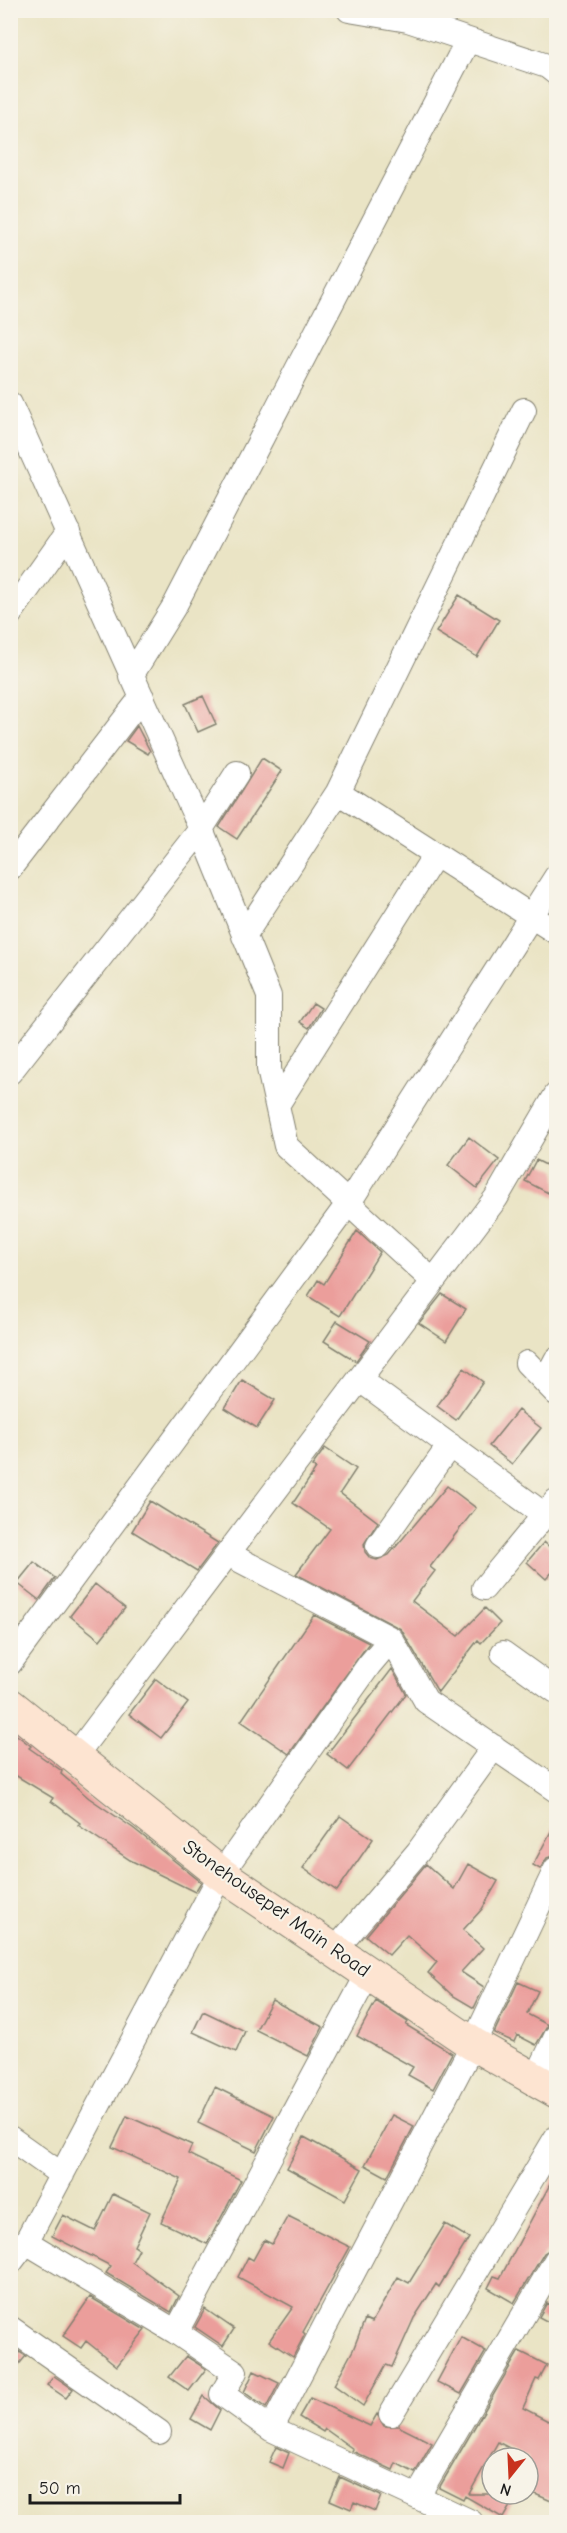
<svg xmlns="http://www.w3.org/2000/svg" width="567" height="2533" viewBox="0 0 567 2533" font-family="'Comic Neue',sans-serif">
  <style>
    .building { fill: #eb9e9b }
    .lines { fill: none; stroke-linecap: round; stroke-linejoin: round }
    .street-casing { stroke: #838070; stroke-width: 26 }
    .secondary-casing { stroke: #838070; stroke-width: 35 }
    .street { stroke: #fff; stroke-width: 24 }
    .secondary { stroke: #fde4d1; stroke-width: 33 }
    .labels { text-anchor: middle; stroke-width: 4.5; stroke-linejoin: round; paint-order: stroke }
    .street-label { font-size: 20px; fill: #1c1c1c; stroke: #f7f3e8 }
  </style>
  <rect width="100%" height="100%" fill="#f7f3e8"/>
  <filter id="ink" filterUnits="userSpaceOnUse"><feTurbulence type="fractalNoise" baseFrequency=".0167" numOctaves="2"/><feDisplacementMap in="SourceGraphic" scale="12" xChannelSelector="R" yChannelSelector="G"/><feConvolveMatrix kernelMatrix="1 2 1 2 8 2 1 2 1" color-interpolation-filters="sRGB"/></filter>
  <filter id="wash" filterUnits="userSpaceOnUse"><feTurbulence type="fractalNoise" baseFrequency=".008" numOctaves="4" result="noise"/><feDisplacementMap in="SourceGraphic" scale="24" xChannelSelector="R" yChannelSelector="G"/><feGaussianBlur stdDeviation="1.35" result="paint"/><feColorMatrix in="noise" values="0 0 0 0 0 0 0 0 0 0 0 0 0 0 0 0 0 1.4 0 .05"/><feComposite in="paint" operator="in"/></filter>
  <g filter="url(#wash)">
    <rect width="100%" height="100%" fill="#eae4c5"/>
    <g id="blocks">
      <path class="building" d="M459 595 499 620 477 657 436 632Z
        M203 696 216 724 198 732 185 704Z
        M137 726 150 751 148 754 126 741Z
        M262 758 282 771 237 839 219 827Z
        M313 1003 321 1008 309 1028 300 1022Z
        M469 1137 499 1160 477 1188 448 1165Z
        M536 1160 556 1170V1197L525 1181Z
        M357 1231 380 1252 340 1316 308 1296 318 1280 324 1284Z
        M442 1294 466 1309 446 1341 419 1323Z
        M337 1321 370 1341 356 1361 324 1341Z
        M464 1368 483 1382 456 1420 437 1406Z
        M242 1380 275 1400 257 1428 225 1408Z
        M518 1410 541 1428 512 1464 489 1446Z
        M325 1448 356 1469 340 1493 378 1522 364 1544 365 1552 370 1558 377 1560 389 1555 447 1486 476 1508 430 1567 435 1571 412 1601 458 1636 485 1608 500 1623 481 1643 478 1640 438 1692 401 1629 296 1574 330 1529 293 1503 316 1469 312 1466Z
        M150 1501 218 1543 197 1571 132 1531Z
        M544 1542 556 1553V1568L546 1579 527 1562Z
        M34 1562 55 1578 39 1600 17 1583Z
        M95 1584 125 1608 100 1640 70 1616Z
        M314 1615 369 1643 289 1754 241 1721Z
        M392 1669 406 1694 348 1770 327 1754Z
        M156 1679 188 1703 161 1738 129 1714Z
        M10 1730 31 1746 29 1748 62 1771 61 1774 89 1798 133 1828 201 1882 195 1892 130 1860 78 1825 80 1823 51 1801 53 1798 10 1772Z
        M340 1816 373 1839 337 1891 303 1868Z
        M556 1822V1855L547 1858 540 1869 533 1865Z
        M426 1864 454 1889 468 1864 498 1881 482 1909 463 1930 483 1948 461 1972 484 1987 474 2008 452 1995 428 1973 437 1962 407 1935 389 1955 366 1936Z
        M518 1982 538 1991 527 2014 548 2025 536 2045 517 2035 514 2042 494 2033Z
        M272 2000 323 2027 308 2056 256 2030Z
        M376 2001 408 2022 406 2025 452 2053 433 2089 408 2075 413 2067 357 2036Z
        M203 2011 245 2031 236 2052 193 2032Z
        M215 2087 274 2116 256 2151 198 2123Z
        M392 2115 414 2126 387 2177 365 2165Z
        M127 2116 192 2145 188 2154 241 2180 207 2244 161 2222 181 2179 112 2147Z
        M304 2137 362 2169 345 2200 287 2168Z
        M556 2173V2246L544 2253 514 2303 488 2288 494 2276 500 2278Z
        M113 2194 150 2212 134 2246 139 2249 132 2262 179 2296 171 2312 106 2273 111 2266 52 2236 63 2215 95 2231Z
        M288 2216 350 2247 303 2332 305 2334 293 2357 269 2341 293 2307 238 2277 248 2257 253 2260 264 2240 272 2244Z
        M445 2224 469 2238 439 2287 436 2284 414 2318 392 2367 386 2365 363 2406 334 2385 353 2350 365 2319 372 2322 398 2277 409 2283Z
        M90 2297 145 2330 117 2366 86 2341 81 2348 63 2336Z
        M547 2303 556 2308V2326L539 2317Z
        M205 2309 234 2329 223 2346 195 2327Z
        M461 2337 486 2351 461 2394 437 2382Z
        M10 2346 26 2356 10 2375Z
        M519 2351 547 2365 539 2380 536 2379 523 2408 556 2425V2503L528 2491V2458L498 2442 469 2494H517L503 2518 465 2496 463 2500 439 2488Z
        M186 2356 206 2369 189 2391 169 2377Z
        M254 2371 279 2383 266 2408 244 2392Z
        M54 2376 73 2389 66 2398 47 2385Z
        M204 2396 220 2410 210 2430 191 2419Z
        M310 2398 370 2426 377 2414 384 2426H398L432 2443 415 2473 396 2463 393 2470 352 2451 353 2449 325 2429 323 2432 299 2417Z
        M276 2447 289 2453 283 2468 269 2462Z
        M340 2477 381 2496 375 2511 354 2502 351 2509 330 2500Z"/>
    </g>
  </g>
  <g filter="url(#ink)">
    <use href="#blocks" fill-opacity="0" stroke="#838070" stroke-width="1.5"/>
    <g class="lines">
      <g class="street-casing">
        <path id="street" d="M349 10 408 20 547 66 556 73
          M10 404 201 829 269 996V1069L286 1146 433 1281
          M10 614 68 532
          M131 676 175 605 468 40
          M338 792 556 932
          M10 868 142 697
          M244 936 338 792 524 410
          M10 1072 201 829 237 773
          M277 1105 435 855
          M527 1363 556 1393
          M359 1379 546 1516
          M545 1381 556 1360
          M378 1546 450 1445
          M228 1554 391 1639 426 1701 556 1790
          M484 1588 556 1501
          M503 1653 556 1691
          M10 1663 348 1204 556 877
          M75 1756 496 1198 556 1095
          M336 1949 418 1852 494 1747
          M536 2079 556 2037
          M10 2138 62 2175
          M26 2242 176 2332 235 2372 222 2394 271 2429 471 2522
          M10 2263 26 2242 221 1874 369 1665 391 1639
          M10 2328 159 2432
          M176 2332 369 1972
          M391 2414 556 2138
          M271 2429 473 2044 556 1869
          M417 2497 556 2260"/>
      </g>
      <g class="secondary-casing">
        <path id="secondary" d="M10 1705 221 1874 473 2044 556 2091"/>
      </g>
      <use href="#street" class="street"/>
      <use href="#secondary" class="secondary"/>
    </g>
  </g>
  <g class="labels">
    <g class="street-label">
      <text transform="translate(277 1908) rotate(35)" y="7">Stonehousepet Main Road</text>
    </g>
  </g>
  <rect width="567" height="2533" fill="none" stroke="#f7f3e8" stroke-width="36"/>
  <g transform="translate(510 2476) rotate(198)"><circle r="28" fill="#f7f3e8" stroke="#9f9d96" stroke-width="1.5"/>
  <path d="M0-4.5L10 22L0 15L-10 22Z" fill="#c8321e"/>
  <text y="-9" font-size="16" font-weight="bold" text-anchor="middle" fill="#1c1c1c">N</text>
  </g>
  <path d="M30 2494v9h150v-9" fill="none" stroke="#1c1c1c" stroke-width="3"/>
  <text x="39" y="2494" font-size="18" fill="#1c1c1c" stroke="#f7f3e8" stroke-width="4.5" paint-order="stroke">50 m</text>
</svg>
